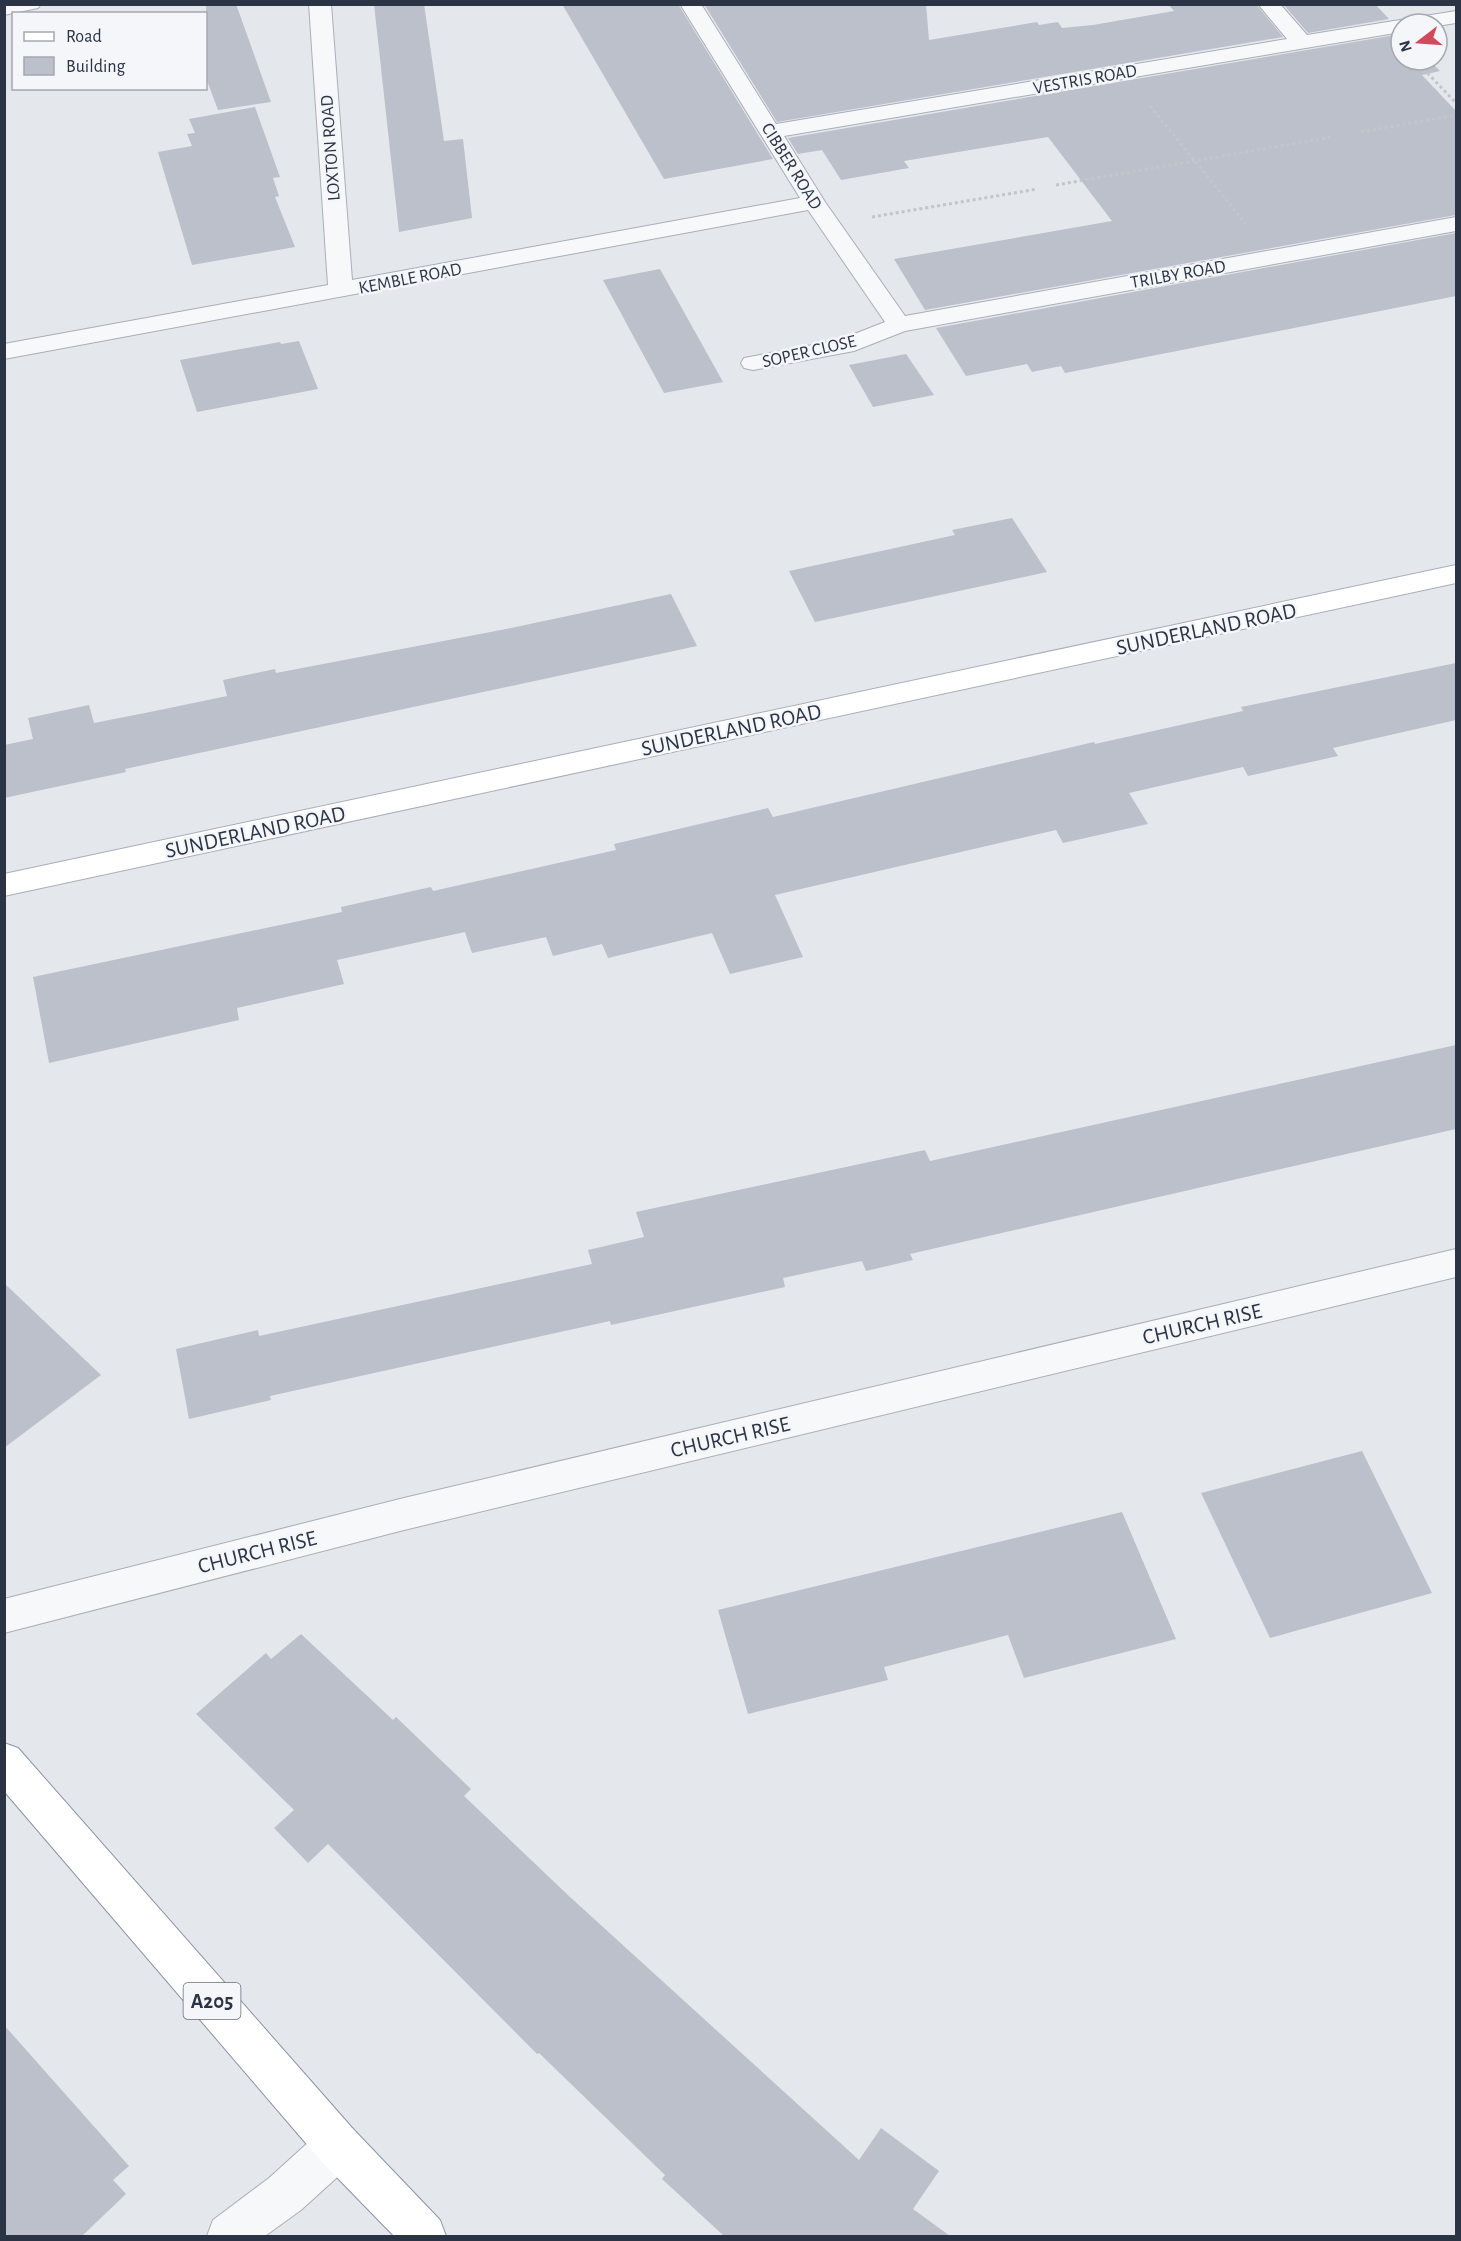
<svg xmlns="http://www.w3.org/2000/svg" width="1461" height="2241" viewBox="0 0 1461 2241" font-family="'Alegreya Sans',sans-serif">
  <style>
    .building { fill: #bbc0ca }
    .lines { fill: none; stroke-linecap: round; stroke-linejoin: round }
    .street-casing { stroke: #a9aeb7; stroke-width: 2 }
    .secondary-casing { stroke: #a9aeb7; stroke-width: 2 }
    .highway-casing { stroke: #8b94a3; stroke-width: 2 }
    .path { stroke: #c2c5cb; stroke-width: 3; stroke-dasharray: 3 3; stroke-linecap: butt }
    .street { fill: #f7f8fa; fill-rule: evenodd }
    .secondary { fill: #fff; fill-rule: evenodd }
    .highway { fill: #fff; fill-rule: evenodd }
    .labels { text-anchor: middle; stroke-width: 5; stroke-linejoin: round; paint-order: stroke }
    .far-street-label { font-size: 18px; fill: #2b3445; stroke: #f4f6f9 }
    .shield { fill: #f4f6f9; stroke: #676e7b; stroke-width: 1.5 }
    .shield-label { font-size: 21px; font-weight: bold; fill: #2b3445 }
    .street-label { font-size: 22px; fill: #2b3445; stroke: #f4f6f9 }
  </style>
  <rect width="100%" height="100%" fill="#e4e7ec"/>
  <path class="building" d="M206 4H236L271 102 218 110 206 78Z
    M374 4H424L444 141 463 139 472 218 399 232Z
    M562 4H678L773 159 664 179Z
    M704 4H926L929 40 1037 22 1039 25 1058 22 1062 28 1093 25 1174 11 1168 4H1256L1283 37 777 122Z
    M1283 4H1375L1389 19 1308 33Z
    M1401 34V60H1429L1440 71 1422 75 1456 111V215L925 310 894 259 1112 221 1048 137 904 161 909 168 841 180 822 150 798 154 788 138Z
    M255 107 280 177 273 178 279 196 275 197 295 247 192 265 158 152 192 146 187 134 195 133 189 119Z
    M1456 233V296L1065 373 1061 366 1032 372 1027 364 966 376 936 328Z
    M660 269 723 382 664 393 603 280Z
    M299 341 318 389 197 412 180 360 280 342 281 344Z
    M906 354 934 395 873 407 849 365Z
    M1012 518 1047 572 815 622 789 571 955 535 952 530Z
    M671 594 697 646 125 769 126 772 4 798V745L33 739 28 718 89 705 94 723 150 712 227 696 223 680 275 669 276 673 511 628Z
    M1456 663V720L1333 748 1338 756 1248 776 1243 767 1129 793 1148 824 1063 843 1056 830 775 895 803 957 730 974 712 933 608 958 602 944 553 956 546 937 472 953 465 932 337 960 344 984 237 1008 239 1020 49 1063 33 977 342 912 341 907 431 887 433 891 616 850 614 844 768 808 773 817 1094 742 1095 744 1243 711 1241 707Z
    M1456 1045V1129L910 1254 913 1260 866 1271 862 1261 783 1278 785 1287 611 1325 610 1321 270 1396 271 1400 189 1419 176 1349 258 1330 259 1336 592 1264 588 1250 644 1237 636 1212 925 1150 930 1161Z
    M4 1283 101 1375 4 1448Z
    M1362 1451 1432 1593 1270 1638 1201 1493Z
    M1122 1512 1176 1639 1024 1678 1008 1635 884 1667 888 1680 748 1714 718 1610Z
    M301 1634 393 1720 396 1717 471 1789 464 1796 570 1897 859 2160 881 2128 939 2171 913 2209 950 2236H724L662 2179 665 2175 539 2053 537 2054 328 1844 308 1863 274 1828 294 1810 196 1714 266 1653 271 1659Z
    M4 2025 129 2166 113 2180 126 2194 82 2236H4Z"/>
  <g class="lines">
    <g class="street-casing">
      <path id="street" d="M4 4H41L38 8 4 15Z
        M309 4H331L352 280 800 198 680 4H701L776 124 1287 39 1258 4H1280L1307 35 1456 11V23L1437 26V24H1401V32L784 136 825 202 905 316 1456 217V231L905 331 854 351 753 370 744 368 741 363 744 358 839 340 885 322 808 210 4 359V344L328 285Z
        M1456 1249V1277L404 1530 4 1633V1599L404 1498Z
        M338 2124 354 2130 360 2146 354 2162 301 2210 265 2236H207L213 2220 269 2178 322 2130Z"/>
    </g>
    <g class="secondary-casing">
      <path id="secondary" d="M1456 565V583L4 896V874Z"/>
    </g>
    <g class="highway-casing">
      <path id="highway" d="M4 1743 18 1748 354 2130 440 2220 446 2236H394L322 2162 4 1791Z"/>
    </g>
    <path class="path" d="M1415 60 1456 103
      M1150 106 1246 224
      M1361 132 1456 115
      M1056 185 1332 137
      M872 217 1037 189"/>
    <use href="#street" class="street"/>
    <use href="#secondary" class="secondary"/>
    <use href="#highway" class="highway"/>
  </g>
  <g class="labels">
    <g class="far-street-label">
      <text transform="translate(1085 79) rotate(-10)" y="6">VESTRIS ROAD</text>
      <text transform="translate(330 148) rotate(-94)" y="6">LOXTON ROAD</text>
      <text transform="translate(792 166) rotate(58)" y="6">CIBBER ROAD</text>
      <text transform="translate(1178 274) rotate(-10)" y="6">TRILBY ROAD</text>
      <text transform="translate(410 278) rotate(-11)" y="6">KEMBLE ROAD</text>
      <text transform="translate(809 351) rotate(-13)" y="6">SOPER CLOSE</text>
    </g>
    <rect class="shield" x="183.5" y="1983" width="57" height="36" rx="4.5"/>
    <g class="shield-label">
      <text x="212" y="2008">A205</text>
    </g>
    <g class="street-label">
      <text transform="translate(1206 628) rotate(-12)" y="8">SUNDERLAND ROAD</text>
      <text transform="translate(731 729) rotate(-12)" y="8">SUNDERLAND ROAD</text>
      <text transform="translate(255 831) rotate(-12)" y="8">SUNDERLAND ROAD</text>
      <text transform="translate(1202 1323) rotate(-13)" y="8">CHURCH RISE</text>
      <text transform="translate(730 1436) rotate(-13)" y="8">CHURCH RISE</text>
      <text transform="translate(257 1551) rotate(-14)" y="8">CHURCH RISE</text>
    </g>
  </g>
  <rect width="1461" height="2241" fill="none" stroke="#2b3445" stroke-width="12"/>
  <rect x="12" y="12" width="195" height="78" fill="#f4f6f9" stroke="#a4a8b1" stroke-width="1.5"/>
  <rect x="24" y="32" width="30" height="9" fill="#ffffff" stroke="#a4a8b1" stroke-width="1.5"/>
  <text x="66" y="42" font-size="18" fill="#2b3445">Road</text>
  <rect x="24" y="57" width="30" height="18" fill="#bbc0ca" stroke="#a4a8b1" stroke-width="1.5"/>
  <text x="66" y="72" font-size="18" fill="#2b3445">Building</text>
  <g transform="translate(1419 42) rotate(253)"><circle r="28" fill="#f4f6f9" stroke="#a4a8b1" stroke-width="1.5"/>
  <path d="M0-4.5L10 22L0 15L-10 22Z" fill="#d1495b"/>
  <text y="-9" font-size="16" font-weight="bold" text-anchor="middle" fill="#2b3445">N</text>
  </g>
</svg>
